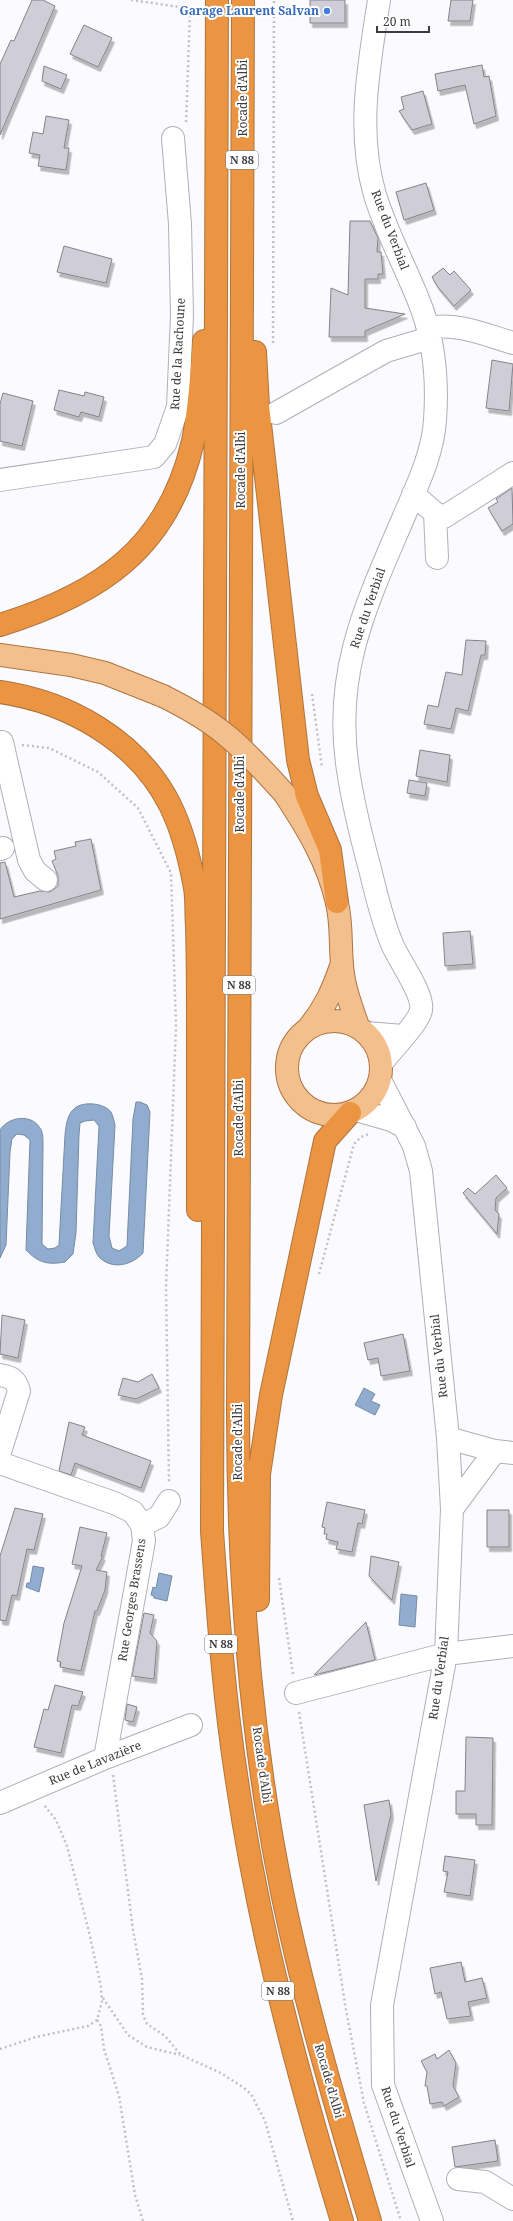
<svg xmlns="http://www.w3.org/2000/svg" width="513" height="2221" viewBox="0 0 513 2221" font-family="'Noto Serif',serif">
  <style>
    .water { fill: #90adcf; stroke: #778ba4 }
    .building { fill: #cfcdd6; stroke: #84838c; filter: url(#shadow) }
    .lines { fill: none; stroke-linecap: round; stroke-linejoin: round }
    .minor-casing { stroke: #b0afb8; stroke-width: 24 }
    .major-casing { stroke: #ae7540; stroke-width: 24 }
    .highway-casing { stroke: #ae7540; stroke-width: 24 }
    .path { stroke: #c1c0c4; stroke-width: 2.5; stroke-dasharray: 2 3; stroke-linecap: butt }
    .minor { stroke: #fff; stroke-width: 22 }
    .major { stroke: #f3bf8d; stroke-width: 22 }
    .highway { stroke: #eb9441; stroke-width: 22 }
    .major-bridge-casing { stroke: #ae7540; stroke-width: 24; stroke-linecap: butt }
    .major-bridge { stroke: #f3bf8d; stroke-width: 22 }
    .shop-dot { fill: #3f7fe0; stroke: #fff; stroke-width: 1.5 }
    .labels { text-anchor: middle; stroke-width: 4; stroke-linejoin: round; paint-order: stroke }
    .shield { fill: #fff; stroke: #767679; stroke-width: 1 }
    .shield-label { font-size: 11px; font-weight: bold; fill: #3c3b3f }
    .shop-label { font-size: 12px; font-weight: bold; fill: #366cbe; stroke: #fff; text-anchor: end }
    .street-label { font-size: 12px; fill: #3c3b3f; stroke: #fff }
  </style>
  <defs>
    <filter id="shadow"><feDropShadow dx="2.5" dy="4.5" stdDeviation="0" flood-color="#0004"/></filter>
  </defs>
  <rect width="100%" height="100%" fill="#fbfafe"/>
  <path class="water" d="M136 1102H140L147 1105 150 1112 143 1253C132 1265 113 1270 100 1258 96 1255 95 1248 93 1243L99 1126 94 1120 85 1121 80 1123 79 1135 76 1233 73 1254 65 1262C47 1265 39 1263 26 1250L30 1140 24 1135 17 1134 12 1139 10 1152 6 1245 0 1258V1130C8 1117 31 1113 40 1128 43 1132 43 1139 43 1143L42 1244 48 1249 55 1248 59 1245 65 1135C66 1126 67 1114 75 1108 84 1101 104 1103 111 1112 113 1116 114 1121 115 1125L109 1236 112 1248 119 1251 127 1246 133 1119Z
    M364 1388 375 1394 371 1401 380 1405 375 1415 355 1405Z
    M33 1566 44 1568 39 1592 26 1587 27 1583H30Z
    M159 1573 172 1576 167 1601 154 1598V1596L151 1595 153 1587 156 1588Z
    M401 1594 417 1596 415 1627 399 1625Z"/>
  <path class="building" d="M32 0H43L55 6 0 135V64L11 40 14 41Z
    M310 0H345V23H310Z
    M451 0H473L470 21H448Z
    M84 25 112 38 98 67 70 54Z
    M482 65 484 77 489 76 496 116 474 124 465 85 438 91 435 74Z
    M44 66 67 75 61 89 42 81Z
    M423 91 432 124 412 130 399 111 404 109 401 97Z
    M46 116 69 120 64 148H69L66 170 38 166 40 155 29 153 33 132 43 134Z
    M426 183 434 210 404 220 396 192Z
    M350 221H370L378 238 377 252H381L383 274H378V279H365V308L405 314 365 331V337H329L331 288 348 295Z
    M64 246 112 259 106 283 57 272Z
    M443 268 450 275 454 271 471 290 454 306 437 286 432 277Z
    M492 360 513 364 509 411 486 408Z
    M59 390 84 396 85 392 104 397 99 417 81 412 79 417 54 410Z
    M3 393 33 401 22 446 0 441V404Z
    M512 488 513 524 502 531 488 508 498 502 496 499Z
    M466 640 486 641 485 655H481L468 711 456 708 451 729 424 724 428 705 438 707 446 672 462 675Z
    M420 750 450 755 447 782 416 776Z
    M409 780 427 783 425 796 407 793Z
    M91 839 101 890 0 919V863L5 862 14 897 40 891 50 892 58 886V876L52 861 56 859 54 851 76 846 75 842Z
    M470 931 473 964 445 966 443 933Z
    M496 1175 507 1188 496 1198 495 1210 499 1214 497 1234 463 1193 468 1188 475 1194Z
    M2 1315 25 1320 18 1358 0 1354Z
    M403 1334 410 1371 381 1376 378 1358 368 1360 364 1343Z
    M152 1374 159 1388 136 1399 118 1395 123 1378 138 1382Z
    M69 1422 85 1427 82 1435 151 1461 141 1488 75 1463 71 1475 59 1471Z
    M327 1502 365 1510 362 1524 358 1523 352 1552 336 1549 338 1542 326 1539 327 1534H324L325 1528 322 1527Z
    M15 1508 43 1514 34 1550 27 1549 17 1596 12 1595 6 1621 0 1620V1556Z
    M487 1510H509V1547H487Z
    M80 1527 107 1533 101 1556H103L96 1570 107 1572 105 1590 97 1611H95L81 1671 60 1667 61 1662 57 1661 64 1623 82 1566 72 1564Z
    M371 1556 399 1562 392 1600 369 1576Z
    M144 1613 154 1615 150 1633 157 1641 154 1679 132 1676Z
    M366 1622 375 1660 314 1675Z
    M55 1685 83 1692 78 1706 72 1705 61 1753 34 1747 44 1709 48 1710Z
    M127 1704 137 1707 133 1722 125 1720Z
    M466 1737 493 1738 492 1825H476V1814H456V1791H465Z
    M389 1800 391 1814 376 1881 364 1805Z
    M445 1856 475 1860 470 1896 444 1892 448 1872 443 1871Z
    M461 1962 465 1982 482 1978 487 1998 468 2002 471 2016 447 2019 441 1992 435 1994 430 1968Z
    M449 2050 456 2063 453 2086 459 2097 444 2106 442 2102 430 2104 427 2086H425L427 2072 421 2061 435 2054 437 2059Z
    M495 2140 498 2161 455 2167 452 2147Z"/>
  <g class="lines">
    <g class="minor-casing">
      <path id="minor" d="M379 0C369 65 356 131 375 195 386 231 404 264 418 299 434 337 438 379 435 420 433 455 415 490 402 521 365 607 333 674 348 770 353 803 361 836 370 869 376 894 382 920 392 944 399 961 424 994 421 1010 419 1023 390 1051 381 1064
        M428 328C456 322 486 335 513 343
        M276 413 386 351 430 338
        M0 480 154 457 165 444 178 407 182 315 180 224 173 138
        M413 494 435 513 444 517 513 473
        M435 513 437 558
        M0 742H2L29 860 35 871 46 880
        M0 849 3 848
        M366 1033 403 1036
        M380 1080 414 1146 421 1171 448 1438 452 1509 446 1654 382 2005 383 2085 432 2221
        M356 1110 391 1120 405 1127
        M0 1375C11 1377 16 1379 19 1391L0 1452
        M448 1438 495 1451 513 1453
        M0 1463 114 1503 133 1512 142 1525 144 1541 105 1758
        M452 1509 495 1451
        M142 1525 159 1517 169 1501
        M296 1693 446 1654 513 1646
        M0 1803 105 1758 191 1725
        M458 2179 485 2182 513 2199"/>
    </g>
    <g class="major-casing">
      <path id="major" d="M0 655 71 665 105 673 163 696
        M284 793C307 828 328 862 337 903 342 924 340 943 342 964 343 985 351 1006 358 1026
        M287 1068a47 47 0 1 1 94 0a47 47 0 1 1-94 0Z
        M309 1027C325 1008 333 989 341 966"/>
    </g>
    <g class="highway-casing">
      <path id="highway" d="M217 0 212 1531C218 1615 224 1698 237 1781 259 1931 298 2076 342 2221
        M243 0 238 1411C238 1573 250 1738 283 1897 306 2007 338 2114 370 2221
        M255 352 258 406 298 760 307 796 330 850 337 902
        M0 625C100 594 169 548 193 441 200 408 201 374 204 341
        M0 692C69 702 138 741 170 805 183 831 190 860 195 888 197 900 196 914 197 926 198 959 198 992 198 1026 198 1087 198 1148 198 1210
        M258 1600 259 1474 271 1395 325 1141 350 1113"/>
    </g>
    <path class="path" d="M131 0 187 8 190 11 186 124
      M273 343 274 0
      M312 694 322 768
      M22 745 49 748 98 772 138 808 171 873 176 1026 166 1287 169 1482
      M319 1274 354 1144 361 1137 369 1134
      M279 1578 293 1674
      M299 1712 346 2010 364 2103 401 2221
      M113 1775 133 1930 142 1979 143 2015 147 2024 165 2036 181 2055 221 2073 244 2088 251 2094 265 2121 293 2221
      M103 1998 128 2035 147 2047 180 2055
      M97 2020 101 2026 104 2049 119 2096 135 2195 143 2221
      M0 2049 36 2037 88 2026 97 2020 102 2001 101 1987 89 1932 67 1846 56 1820 44 1805"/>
    <use href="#minor" class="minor"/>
    <use href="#major" class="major"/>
    <use href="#highway" class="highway"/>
    <g class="major-bridge-casing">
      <path id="major-bridge" d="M163 696C185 707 207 719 226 735 247 752 266 773 284 793"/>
    </g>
    <use href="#major-bridge" class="major-bridge"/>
  </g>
  <circle class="shop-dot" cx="327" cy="11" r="4"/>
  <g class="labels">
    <g class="shield">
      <rect x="226" y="151" width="32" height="18" rx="3"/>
      <rect x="223" y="976" width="32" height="18" rx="3"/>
      <rect x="205" y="1635" width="32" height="18" rx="3"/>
      <rect x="262" y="1982" width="32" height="18" rx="3"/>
    </g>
    <g class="shield-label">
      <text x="242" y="164">N 88</text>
      <text x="239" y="989">N 88</text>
      <text x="221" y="1648">N 88</text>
      <text x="278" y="1995">N 88</text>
    </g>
    <g class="shop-label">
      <text x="319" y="15">Garage Laurent Salvan</text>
    </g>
    <g class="street-label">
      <text transform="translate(243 98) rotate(-90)" y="4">Rocade d'Albi</text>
      <text transform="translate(390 230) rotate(69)" y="4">Rue du Verbial</text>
      <text transform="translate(178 354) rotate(-87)" y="4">Rue de la Rachoune</text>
      <text transform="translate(241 470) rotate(-90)" y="4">Rocade d'Albi</text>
      <text transform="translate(368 608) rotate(-71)" y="4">Rue du Verbial</text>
      <text transform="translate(240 794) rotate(-90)" y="4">Rocade d'Albi</text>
      <text transform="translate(239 1118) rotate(-90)" y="4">Rocade d'Albi</text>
      <text transform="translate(439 1356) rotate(-96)" y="4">Rue du Verbial</text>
      <text transform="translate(238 1442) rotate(-90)" y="4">Rocade d'Albi</text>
      <text transform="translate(132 1600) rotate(-81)" y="4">Rue Georges Brassens</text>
      <text transform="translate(439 1678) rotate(-82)" y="4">Rue du Verbial</text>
      <text transform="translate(95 1763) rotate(-22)" y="4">Rue de Lavazière</text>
      <text transform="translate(262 1765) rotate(82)" y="4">Rocade d'Albi</text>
      <text transform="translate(329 2081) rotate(74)" y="4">Rocade d'Albi</text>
      <text transform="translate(398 2127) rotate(72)" y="4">Rue du Verbial</text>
    </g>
  </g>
  <path d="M377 26v6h52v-6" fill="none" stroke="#3c3b3f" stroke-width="2"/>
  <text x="383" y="26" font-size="12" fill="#3c3b3f" stroke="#ffffff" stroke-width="3" paint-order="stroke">20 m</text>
</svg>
